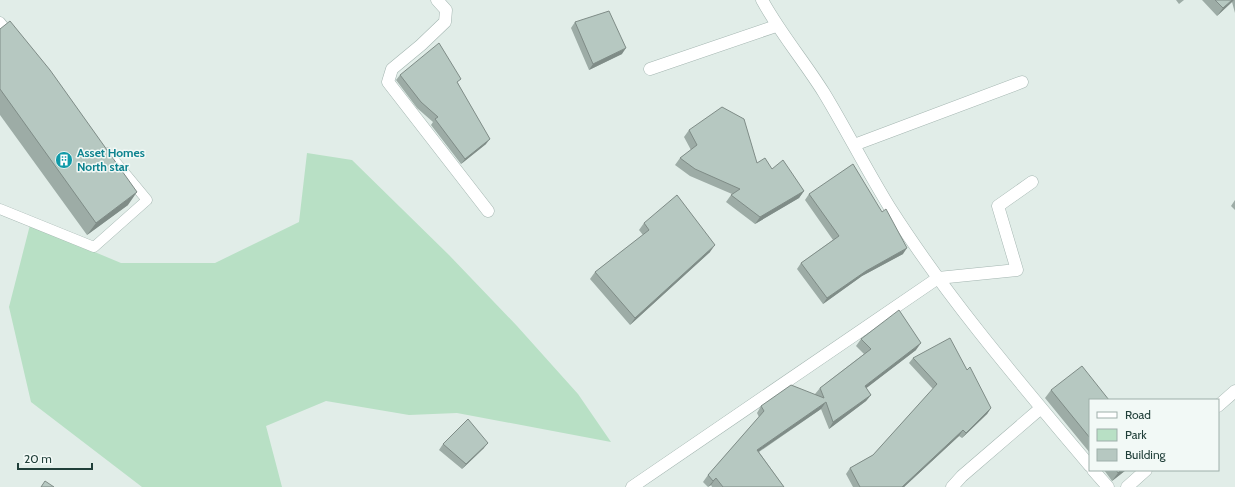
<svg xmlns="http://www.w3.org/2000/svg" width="1235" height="487" viewBox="0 0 1235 487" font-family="Cabin,sans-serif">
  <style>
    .green { fill: #b8e0c5 }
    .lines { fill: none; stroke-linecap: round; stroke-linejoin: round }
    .lane-casing { stroke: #a3b5b0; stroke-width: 11 }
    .street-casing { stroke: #a3b5b0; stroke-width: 13 }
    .lane { stroke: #fff; stroke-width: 10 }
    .street { stroke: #fff; stroke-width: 12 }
    .wall { fill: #9daca6 }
    .shaded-wall { fill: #7f8c87 }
    .building { fill: #b6c8c1; stroke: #7f8c87 }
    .labels { text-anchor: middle; stroke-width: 3; stroke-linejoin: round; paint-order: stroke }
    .culture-label { font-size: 12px; font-weight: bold; fill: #0d838f; stroke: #f2f9f6; text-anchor: start }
  </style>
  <rect width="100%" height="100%" fill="#e1ede8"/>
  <path class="green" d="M307 153 352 160 449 255 517 326 578 394 611 442 457 413 409 415 326 401 266 426 282 487H142L31 402 9 307 30 225 121 263H215L299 222Z"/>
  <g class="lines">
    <g class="lane-casing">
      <path id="lane" d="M0 22 11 36
        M0 209 94 247 147 200 108 153"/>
    </g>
    <g class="street-casing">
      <path id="street" d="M437 0 446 10 445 22 421 45 392 69 388 82 488 211
        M762 0C780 33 804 61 824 93 847 131 867 171 890 208 948 299 1021 384 1090 466
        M650 69 776 26
        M854 145 1022 82
        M1218 406 1235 391
        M1093 470 1108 487
        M632 487 938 278 1017 270 998 206 1032 182
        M952 487 962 476 1041 408
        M1127 487 1146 470"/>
    </g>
    <use href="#lane" class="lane"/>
    <use href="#street" class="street"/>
  </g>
  <path class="wall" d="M1176 0H1184L1179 4Z
    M1202 0H1235V13L1232 2 1217 16Z
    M575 22 622 54 589 70 571 28Z
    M0 29 128 205 87 235 0 115Z
    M400 75 458 83 486 144 461 164 431 125 433 122 417 108 396 80Z
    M689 130 757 163 772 169 804 191 799 198 755 224 726 202 731 195 732 194 690 176 675 165 680 158 691 150 684 137Z
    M809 194 903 254 862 276 823 304 797 269 801 263 833 240 805 200Z
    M1235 200V210L1231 206Z
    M644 223 710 252 630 325 590 279 595 272 643 235 639 230Z
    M861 339 916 350 866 388 871 395 866 401 829 429 821 409 759 452 784 487H712L711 485 708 487 703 482 708 475 759 417 757 413 761 406 815 394 820 388 864 354 856 346Z
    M913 358 967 370 991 408 987 414 962 438 959 436 904 487H853L846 474 850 468 873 455 933 389 909 363Z
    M1051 390 1090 400V453L1045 398Z
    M443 444 484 448 462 469 439 450Z
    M1104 470H1126L1112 481Z"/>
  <path class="shaded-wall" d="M1232 0H1234L1217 16 1223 8Z
    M626 48 622 54 589 70 593 64Z
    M490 139 486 144 461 164 465 159Z
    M804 191 799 198 755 224 760 217Z
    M137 192 128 205 87 235 96 223Z
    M715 245 710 252 630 325 635 318Z
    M907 248 903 254 862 276 823 304 827 298 866 271Z
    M921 343 916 350 860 393 865 386Z
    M871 395 866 401 829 429 833 422Z
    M826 402 821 409 752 456 757 450Z
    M991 408 987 414 962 438 966 433Z
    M963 430 959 436 904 487H902Z
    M488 443 484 448 462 469 466 464Z
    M1121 470H1126L1112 481 1118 473Z
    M716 478 711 485 708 487 713 481Z"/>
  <path class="building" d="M1215 0H1232L1223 8Z
    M609 11 626 48 593 64 575 22Z
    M10 21 50 70 137 192 96 223 0 89V29Z
    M439 43 461 79 457 82 490 139 465 159 435 119 438 117 421 102 400 75Z
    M722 107 744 119 757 163 765 158 772 169 783 160 804 191 760 217 731 195 740 189 695 169 680 158 697 145 689 130Z
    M853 164 882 212 886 209 907 248 866 271 827 298 801 263 839 236 809 194Z
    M677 195 715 245 635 318 595 272 649 230 644 223Z
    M899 310 921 343 865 386 871 395 833 422 826 402 757 450 784 487H723L716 478 713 481 708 475 764 411 761 406 791 385 824 398 820 388 871 349 861 339Z
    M950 338 967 370 970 367 991 408 966 433 963 430 902 487H860L850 468 873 455 937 384 913 358Z
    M1082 366 1109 400H1090V438L1051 390Z
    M468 419 488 443 466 464 443 444Z
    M1116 470H1121L1118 473Z
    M45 481 54 487H41Z"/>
  <defs>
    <g id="building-disc" transform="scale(0.9)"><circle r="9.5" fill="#0f9aa8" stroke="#f2f9f6"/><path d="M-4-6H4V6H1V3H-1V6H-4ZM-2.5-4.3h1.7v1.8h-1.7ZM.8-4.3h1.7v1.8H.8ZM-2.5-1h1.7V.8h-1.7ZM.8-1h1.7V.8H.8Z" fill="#fff"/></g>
  </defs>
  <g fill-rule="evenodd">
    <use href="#building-disc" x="64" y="160"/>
  </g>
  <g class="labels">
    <g class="culture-label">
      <text x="77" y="157">Asset Homes<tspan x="77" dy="14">North star</tspan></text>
    </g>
  </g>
  <rect x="1089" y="399" width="130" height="72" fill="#f2f9f6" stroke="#9eafaa"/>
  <rect x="1097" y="412" width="20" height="6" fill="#ffffff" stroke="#9eafaa"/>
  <text x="1125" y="419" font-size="12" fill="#203f39">Road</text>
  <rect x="1097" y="429" width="20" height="12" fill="#b8e0c5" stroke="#9eafaa"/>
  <text x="1125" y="439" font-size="12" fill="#203f39">Park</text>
  <rect x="1097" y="449" width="20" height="12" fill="#b6c8c1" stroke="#9eafaa"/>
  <text x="1125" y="459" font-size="12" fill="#203f39">Building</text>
  <path d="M18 463v6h74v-6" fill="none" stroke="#203f39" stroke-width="2"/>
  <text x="24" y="463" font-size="12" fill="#203f39" stroke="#f2f9f6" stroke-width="3" paint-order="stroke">20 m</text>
</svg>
